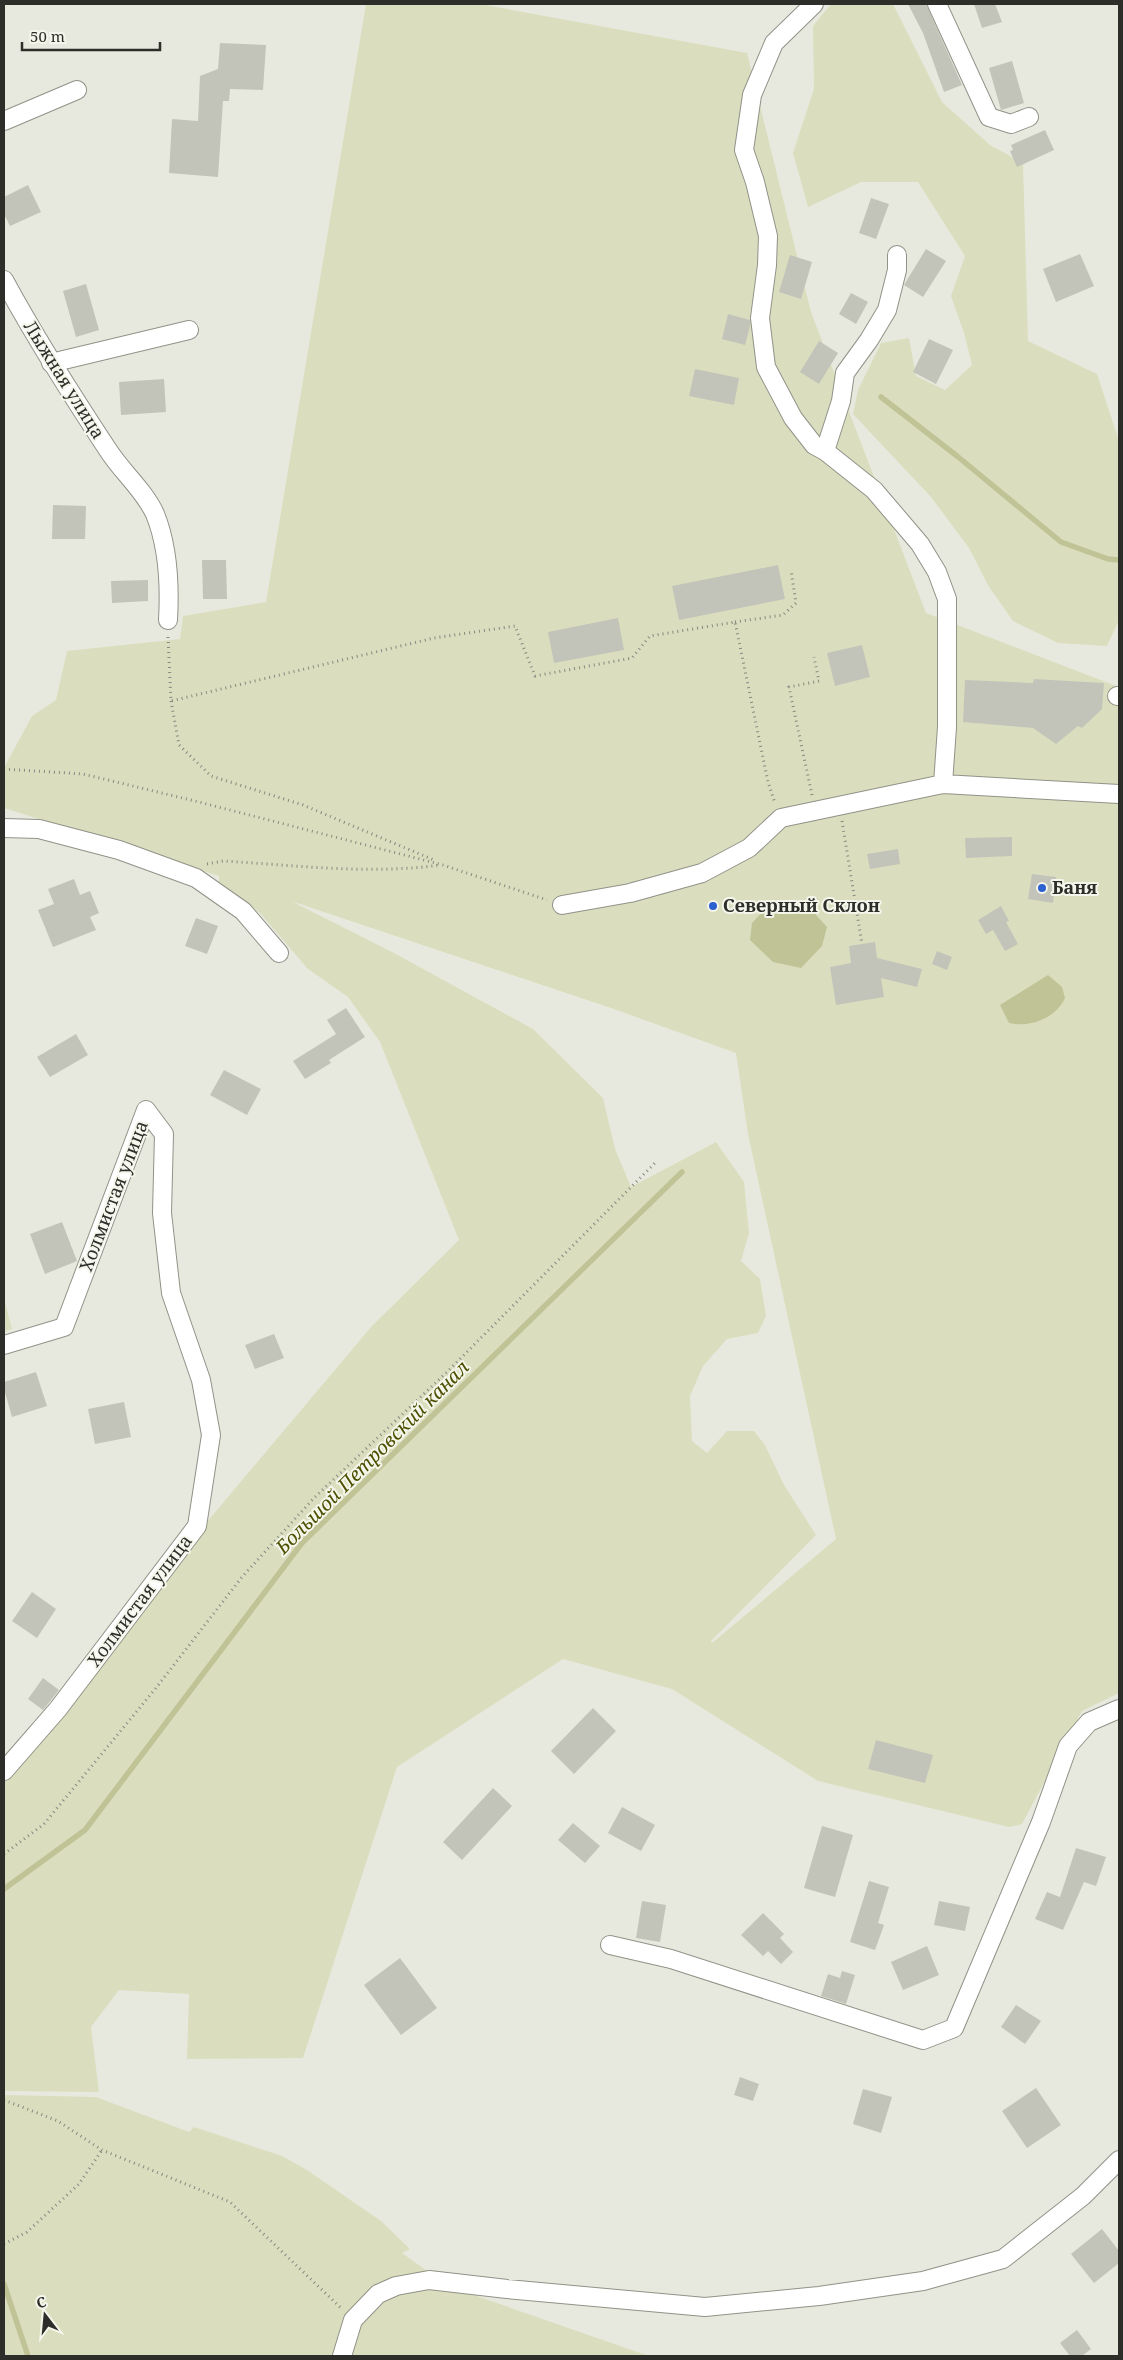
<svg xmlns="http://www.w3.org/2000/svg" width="1123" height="2360" viewBox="0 0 1123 2360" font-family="'Noto Serif',serif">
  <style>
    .green { fill: #dbdebe; fill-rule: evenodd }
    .water { fill: #bfc395 }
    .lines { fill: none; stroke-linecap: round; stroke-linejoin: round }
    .stream { stroke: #bfc395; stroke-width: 5.5 }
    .building { fill: #c3c4b9 }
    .minor-casing { stroke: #919288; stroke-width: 20 }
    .path { stroke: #878881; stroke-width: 3; stroke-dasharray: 1 4; stroke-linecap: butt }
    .minor { stroke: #fff; stroke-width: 18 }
    .poi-dot { fill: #2c62d0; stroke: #f5f6eb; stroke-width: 2 }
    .labels { text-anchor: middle; stroke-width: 4; stroke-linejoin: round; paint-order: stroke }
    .street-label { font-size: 18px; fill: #2d2e2a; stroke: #f5f6eb }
    .poi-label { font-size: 18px; font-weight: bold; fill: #2d2e2a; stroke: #f5f6eb; text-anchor: start }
    .water-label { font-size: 19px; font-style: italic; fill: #4d5000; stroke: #f5f6eb }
  </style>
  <rect width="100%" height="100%" fill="#e8e9de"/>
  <path class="green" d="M366 4H480L747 53 811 312 926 613 1119 687V1693L1082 1711 1022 1824 1009 1827 818 1781 672 1689 563 1659 397 1767 303 2058 187 2059 189 1994 119 1990 91 2027 99 2092 4 2091V1775L174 1561 371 1327 459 1240 380 1042 348 997 308 969 260 913 219 882V876L4 808V768L32 716 56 700 67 651 180 639 183 616 266 602ZM291 901 611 1008 736 1053 748 1134 836 1539 712 1643 711 1641 816 1535 784 1485 765 1445 754 1431H727L707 1453 692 1441 690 1396 703 1366 727 1339 758 1333 766 1316 760 1279 741 1261 749 1233 744 1182 716 1142 631 1187 615 1149 603 1098 533 1029 394 953Z
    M831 4H893L942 102 990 145 1023 163 1028 341 1097 374 1119 441V620L1107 646 1058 643 1013 621 989 587 969 548 931 497 853 414 858 390 881 343 909 338 916 376 945 390 972 365 964 333 951 296 965 256 918 182H861L808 207 793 153 814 89 813 26Z
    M4 1299 12 1329 4 1331Z
    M4 2095 96 2097 189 2132 194 2127 282 2156 307 2170 381 2221 410 2249 402 2253 448 2286 649 2356H4Z"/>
  <path class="water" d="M772 901 806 904 827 927 822 946 801 968 773 962 750 940 752 923Z
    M1048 975 1062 987 1065 998C1056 1018 1030 1028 1009 1023L1000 1005Z"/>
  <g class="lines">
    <path class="stream" d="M881 397 957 456 1061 542 1108 559 1119 560
      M4 1889 85 1830 302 1543 682 1172
      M4 2284 28 2356"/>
  </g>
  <path class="building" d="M908 4H926L962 85 944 92 923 33Z
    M974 4H995L1002 22 982 28Z
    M220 43 266 45 263 90 230 89 229 101H223L218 177 169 173 172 119 198 121 200 76 218 69Z
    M1012 61 1024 103 1001 110 989 68Z
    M1045 130 1054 150 1017 167 1010 151 1013 150 1011 145Z
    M28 185 41 212 10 226 4 214V197Z
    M871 198 889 204 876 239 859 233Z
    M926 249 946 261 923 297 904 285Z
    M1080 254 1094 286 1056 302 1043 269Z
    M790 255 812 262 801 299 779 292Z
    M86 284 99 330 76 337 63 291Z
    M851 293 868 302 856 324 839 314Z
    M728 314 750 320V326L745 345 722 339Z
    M929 339 953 350 936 384 913 372Z
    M819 341 838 353 819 384 800 372Z
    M695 369 739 378 734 405 689 396Z
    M164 379 166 412 121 415 119 382Z
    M53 505 86 506 85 539H52Z
    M202 560H226L227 599H203Z
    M778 565 785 599 679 620 672 586Z
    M148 580V601L112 603 111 581Z
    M618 618 624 650 554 663 548 632Z
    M862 645 870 677 835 686 827 653Z
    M1034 679 1104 683 1102 709 1082 728 1078 726 1056 744 1033 728 963 722 965 680 1033 683Z
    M1012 837V856L966 858 965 838Z
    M898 849 900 864 870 869 867 854Z
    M1032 874 1056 877 1053 903 1028 899Z
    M74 879 80 895 90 891 99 913 90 917 96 930 53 947 38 910 54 904 48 889Z
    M1001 906 1009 921 1006 922 1018 944 1005 951 993 930 986 934 978 920Z
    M196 918 218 926 207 954 185 946Z
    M875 942 877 958 922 969 917 987 881 978 884 997 836 1005 830 967 851 963 849 946Z
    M937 951 952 957 947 970 932 964Z
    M346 1008 365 1037 329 1060 331 1063 305 1079 293 1061 336 1034 327 1020Z
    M76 1034 88 1055 50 1077 37 1057Z
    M224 1070 261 1089 247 1115 210 1095Z
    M62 1222 77 1261 45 1274 30 1234Z
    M274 1334 284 1358 255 1369 245 1345Z
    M36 1372 47 1406 12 1417 4 1389V1382Z
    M124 1402 131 1437 95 1444 88 1409Z
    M32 1592 56 1609 37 1638 12 1621Z
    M43 1678 59 1690 43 1710 28 1699Z
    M593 1708 616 1731 574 1774 551 1751Z
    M876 1740 933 1755 925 1783 868 1769Z
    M493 1788 512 1806 462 1860 443 1842Z
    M622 1807 655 1825 641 1851 608 1833Z
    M573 1823 600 1846 585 1863 558 1840Z
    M822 1826 853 1835 835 1897 804 1888Z
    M1076 1848 1106 1857 1096 1886 1084 1882 1063 1930 1035 1919 1047 1892 1060 1897Z
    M869 1881 889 1887 878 1923 884 1925 875 1950 850 1942Z
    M642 1901 666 1905 660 1942 636 1938Z
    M939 1901 970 1907 965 1931 934 1925Z
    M763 1913 784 1934 780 1938 793 1952 781 1964 768 1951 763 1956 741 1935Z
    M927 1946 939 1975 903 1990 891 1962Z
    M400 1958 437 2008 401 2035 364 1985Z
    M842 1971 855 1975 846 2004 821 1996 828 1974 840 1978Z
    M1016 2005 1041 2021 1025 2044 1001 2027Z
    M740 2077 759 2084 753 2101 734 2095Z
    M1036 2088 1061 2125 1027 2148 1002 2111Z
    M863 2089 892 2097 881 2133 853 2124Z
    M1102 2229 1119 2251V2263L1094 2283 1071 2254Z
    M1077 2330 1091 2349 1082 2356H1070L1060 2343Z"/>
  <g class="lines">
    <g class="minor-casing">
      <path id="minor" d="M814 4 774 43 752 95 744 150 755 182 768 236 767 265 760 318 766 367 793 418 814 445 825 451 874 490 920 544 937 572 947 599V727L943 784
        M937 4 989 117 1011 124 1029 117
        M4 121 77 90
        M4 280C36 339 71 394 108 450 122 472 144 490 155 514 168 546 170 585 168 620
        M51 363 189 330
        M825 451 841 401 845 373 869 340 887 310 897 270V255
        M1117 696H1119
        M4 828 39 829 119 850 196 878 243 911 279 953
        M562 905 630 893 702 873 749 848 781 818 943 784 1119 794
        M4 1345 64 1327 146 1110 164 1134 162 1213 171 1293 201 1380 211 1435 197 1526 58 1709 4 1771
        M610 1945 671 1959 923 2040 954 2028 1041 1822 1068 1746 1089 1722 1119 1709
        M342 2356 353 2320 378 2294 396 2286 429 2280 507 2289 705 2307 819 2296 923 2281 1003 2259 1083 2196 1119 2160"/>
    </g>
    <path class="path" d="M735 622 783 615 796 603 791 570
      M168 637 171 701 434 638 515 626 535 676 632 658 650 636 735 622 768 782 775 803
      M171 701 179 745 211 776 303 805 434 860
      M4 769 83 774 195 801 443 865 547 900
      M812 795 789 687 819 681 814 657
      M842 821 862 944
      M207 864 223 861C294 865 369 875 440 865
      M4 1854 44 1824 156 1688 242 1577 314 1498 447 1372 655 1163
      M4 2100 58 2121 102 2150 230 2202 342 2309
      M4 2244 27 2232 79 2184 102 2150"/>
    <use href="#minor" class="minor"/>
  </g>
  <g class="poi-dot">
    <circle cx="1042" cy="888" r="5"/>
    <circle cx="713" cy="906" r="5"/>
  </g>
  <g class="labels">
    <g class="street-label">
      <text transform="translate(64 380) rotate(58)" y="6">Лыжная улица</text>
      <text transform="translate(114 1196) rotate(-69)" y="6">Холмистая улица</text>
      <text transform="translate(140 1601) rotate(-53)" y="6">Холмистая улица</text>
    </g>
    <g class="poi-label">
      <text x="1052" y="894">Баня</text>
      <text x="723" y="912">Северный Склон</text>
    </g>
    <g class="water-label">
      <text transform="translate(372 1457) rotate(-45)" y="7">Большой Петровский канал</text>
    </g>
  </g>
  <rect width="1123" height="2360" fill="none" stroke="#2d2e2a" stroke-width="10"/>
  <g transform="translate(45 2315) rotate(344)" stroke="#f5f6eb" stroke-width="4" paint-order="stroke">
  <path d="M0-4L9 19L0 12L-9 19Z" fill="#2d2e2a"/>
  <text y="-8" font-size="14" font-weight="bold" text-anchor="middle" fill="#2d2e2a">С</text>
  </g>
  <path d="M22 42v8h138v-8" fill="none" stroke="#2d2e2a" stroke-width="2.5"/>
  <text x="30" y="42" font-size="15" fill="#2d2e2a" stroke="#f5f6eb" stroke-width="4" paint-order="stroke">50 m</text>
</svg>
